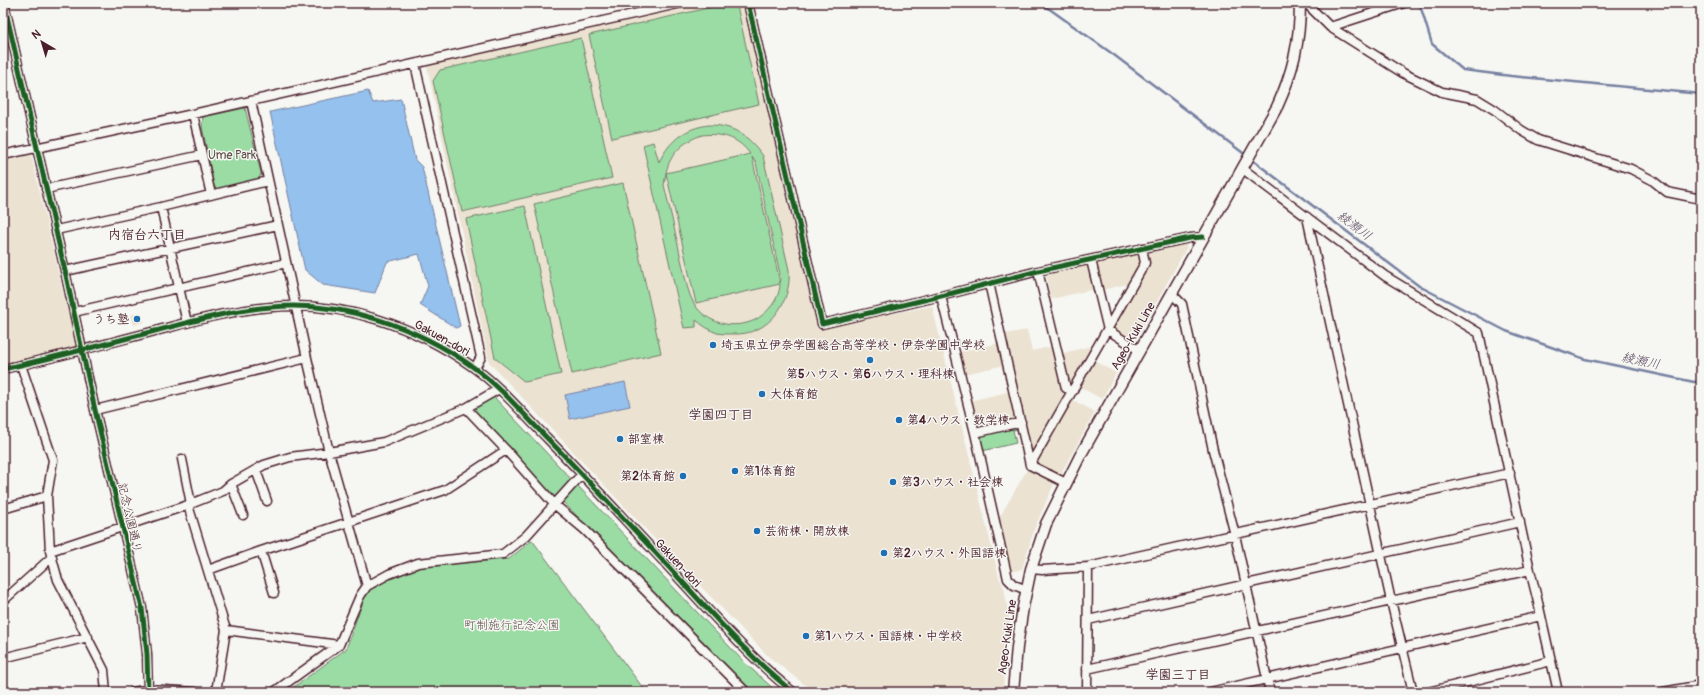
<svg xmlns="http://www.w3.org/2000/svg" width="1704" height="695" viewBox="0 0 1704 695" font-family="Pangolin,'Klee One',sans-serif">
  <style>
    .built { fill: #ebe2d1 }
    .green { fill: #9bdca5; stroke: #727e68; fill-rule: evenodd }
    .water { fill: #94c1ee; stroke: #7680a0 }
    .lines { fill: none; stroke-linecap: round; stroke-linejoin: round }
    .stream { stroke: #7680a0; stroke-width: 2.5 }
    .minor-casing { stroke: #4a1f2b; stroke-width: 11 }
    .major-casing { stroke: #4a1f2b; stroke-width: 13 }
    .minor { stroke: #f6f6f2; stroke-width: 8 }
    .major { stroke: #f6f6f2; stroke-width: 10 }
    .cycleway-casing { stroke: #f6f6f2; stroke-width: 8 }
    .cycleway { stroke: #1b5e20; stroke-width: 5 }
    .poi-dot { fill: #1f6fb2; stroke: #f6f6f2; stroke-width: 1.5 }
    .labels { text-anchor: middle; stroke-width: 3; stroke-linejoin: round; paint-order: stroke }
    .park-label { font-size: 12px; fill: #5e4e4a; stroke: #f6f6f2 }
    .poi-label { font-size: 12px; font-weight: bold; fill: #4a1f2b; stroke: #f6f6f2; text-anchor: start }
    .street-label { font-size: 12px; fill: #4a1f2b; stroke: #f6f6f2 }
    .water-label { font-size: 13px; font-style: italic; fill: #605066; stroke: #f6f6f2 }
    .neighbourhood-label { font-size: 13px; font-weight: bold; fill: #4a1f2b; stroke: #f6f6f2 }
  </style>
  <rect width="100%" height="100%" fill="#f6f6f2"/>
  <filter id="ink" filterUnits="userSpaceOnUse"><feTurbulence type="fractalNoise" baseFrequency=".025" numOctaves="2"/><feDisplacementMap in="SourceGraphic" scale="8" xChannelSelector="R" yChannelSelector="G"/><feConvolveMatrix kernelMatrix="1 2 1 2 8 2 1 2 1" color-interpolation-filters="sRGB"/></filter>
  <g filter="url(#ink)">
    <path class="built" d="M708 3H744L817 328 932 306 999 577 1004 588 1010 623 1005 645 1003 692H818L804 684 769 657 652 536 489 362 427 66Z
      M31 155 76 347 3 364V161Z
      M1185 243 1187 247 1136 339 1132 341 1114 331V327L1150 264 1148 254 1150 251Z
      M1140 253 1141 263 1131 283 1102 290 1096 266 1098 262Z
      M1086 265 1089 267 1094 289 1051 299 1046 274Z
      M141 312 144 322 134 325 131 315Z
      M1027 330 1032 351 1053 346 1065 396 1036 450 1031 449 1005 334Z
      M1000 343 1005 365 964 374 959 352Z
      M1096 345 1074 381 1069 382 1063 353Z
      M1094 361 1116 373 1102 399 1080 387Z
      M1011 391 1017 416 1015 419 980 428 976 426 970 401Z
      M1073 400 1095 412 1060 475 1056 476 1038 466 1037 462Z
      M1028 468 1053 482 1054 484 1035 527 1022 569 1010 572 998 520Z"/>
    <path class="green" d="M730 3 737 6 759 104 612 138 589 35Z
      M581 38 612 178 462 212 433 81 440 70Z
      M245 108 261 173 259 180 218 189 214 186 202 126 203 117Z
      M709 125C733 125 749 136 763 156L789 270C792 303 768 336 733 334 728 334 722 334 717 333 709 330 702 325 696 320V327L684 328 643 145 653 142 659 162C670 140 685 128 709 125ZM702 135C721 133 738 137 750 154L666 173C670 153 684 141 702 135ZM752 157 756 163 781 279 780 283ZM666 173 696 303 780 284C780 298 768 313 755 320 736 329 711 325 697 308 687 295 685 275 681 259 676 235 670 210 664 185Z
      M623 183 661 353 572 374 534 204Z
      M525 206 561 374 525 382 495 358 466 219Z
      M494 397 572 480 555 498 473 409Z
      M1016 427 1018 429 1013 430 1016 443 982 451 979 437 981 434Z
      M578 486 745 663 777 692H752L562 501Z
      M532 540 646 692H287L346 649 365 595 373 587 391 577 423 566 509 559Z"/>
    <path class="water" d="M368 91 373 103 401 99 415 160 422 167 460 326 456 328 420 305 428 286 419 254 387 262 375 293 323 285 305 270 270 112Z
      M625 382 630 406 570 419 565 395Z"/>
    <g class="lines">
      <path class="stream" d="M1038 3 1051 10 1114 55 1247 156
        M1425 3 1420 5 1432 44 1463 70 1511 76 1701 94
        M1251 159 1419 286 1506 331 1585 359 1694 382 1701 381"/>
      <g class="minor-casing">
        <path id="minor" d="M4 3 65 271 95 410 142 608 147 654 148 692
          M748 3 822 324 941 296 1038 271 1190 238 1203 237
          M1300 5H1308L1330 27 1403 73 1442 92 1477 99 1495 110 1521 130 1538 140 1631 169 1652 180 1667 192 1701 199
          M1330 27 1404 3
          M415 64 481 357 475 368
          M251 101 307 358 329 452 367 586
          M193 114 211 195
          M3 155 193 114 682 3
          M1243 169 1385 276 1479 333 1530 570 1537 598 1558 692
          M46 189 202 155
          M161 207 187 323
          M1307 217 1391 601 1413 692
          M56 230 161 207 268 181
          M1091 260 1108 330 1140 351
          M65 271 278 225
          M1038 271 1066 388 1073 391
          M989 283 1030 465
          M1172 294 1182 304 1213 450 1235 535 1270 692
          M941 296 975 433 1008 579 1014 585 1027 590
          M74 312 286 263
          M21 365 53 460 47 496 50 551 58 580 104 670 106 692
          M3 369C54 358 105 344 155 331 194 321 232 310 272 307 342 301 416 326 473 367 501 387 524 415 548 439 596 488 642 538 688 588 722 625 754 661 793 692
          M466 408 506 450 554 504 585 530 746 692
          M95 410 307 358
          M975 433 1021 422
          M182 459 191 504
          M1030 465 1145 263 1142 248
          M1030 465 1066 483
          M256 470 267 501
          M231 484 243 515
          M188 505 226 630 216 692
          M3 509 47 496
          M50 551 188 505 223 491 231 484 264 465 290 457 329 452 384 442 466 408 499 389
          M261 551 274 593
          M1031 569 1042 570 1088 567 1510 473
          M208 570 261 551 445 490 506 450
          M3 601 52 557
          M1088 620 1520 522
          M226 630 339 645
          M3 658 88 637
          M1087 669 1530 570
          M133 692 149 689 195 692
          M274 692 339 645 360 596 367 586 389 574 418 563 503 554 526 536 582 474
          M1087 692 1088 567
          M1210 692 1541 616
          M1428 692 1551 661
          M1663 692 1701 685"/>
      </g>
      <g class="major-casing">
        <path id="major" d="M1013 692 1017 647 1023 607 1031 569 1046 524 1080 456 1277 107C1293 72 1300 42 1300 3"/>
      </g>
      <use href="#minor" class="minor"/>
      <use href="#major" class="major"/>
      <g class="cycleway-casing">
        <path id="cycleway" d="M4 3 65 271 95 410 142 608 147 654 148 692
          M748 3 822 324 941 296 1038 271 1190 238 1203 237
          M3 369C54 358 105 344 155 331 194 321 232 310 272 307 342 301 416 326 473 367 501 387 524 415 548 439 596 488 642 538 688 588 722 625 754 661 793 692"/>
      </g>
      <use href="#cycleway" class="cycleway"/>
    </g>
  </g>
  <g class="poi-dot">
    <circle cx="137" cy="319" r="4"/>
    <circle cx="713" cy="345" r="4"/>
    <circle cx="870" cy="360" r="4"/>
    <circle cx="762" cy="394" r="4"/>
    <circle cx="899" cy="420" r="4"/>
    <circle cx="620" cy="439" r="4"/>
    <circle cx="735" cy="471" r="4"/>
    <circle cx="683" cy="476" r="4"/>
    <circle cx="893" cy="482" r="4"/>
    <circle cx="757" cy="531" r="4"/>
    <circle cx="884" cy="553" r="4"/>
    <circle cx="806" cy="636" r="4"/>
  </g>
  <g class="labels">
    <g class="park-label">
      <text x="232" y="159">Ume Park</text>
      <text x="512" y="629">町制施行記念公園</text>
    </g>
    <g class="poi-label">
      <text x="129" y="323" text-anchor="end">うち塾</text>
      <text x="721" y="349">埼玉県立伊奈学園総合高等学校・伊奈学園中学校</text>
      <text x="870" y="378" text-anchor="middle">第5ハウス・第6ハウス・理科棟</text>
      <text x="770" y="398">大体育館</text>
      <text x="907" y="424">第4ハウス・数学棟</text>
      <text x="628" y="443">部室棟</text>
      <text x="743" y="475">第1体育館</text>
      <text x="675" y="480" text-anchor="end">第2体育館</text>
      <text x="901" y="486">第3ハウス・社会棟</text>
      <text x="765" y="535">芸術棟・開放棟</text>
      <text x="892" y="557">第2ハウス・外国語棟</text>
      <text x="814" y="640">第1ハウス・国語棟・中学校</text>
    </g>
    <g class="street-label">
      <text transform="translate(1133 336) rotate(-60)" y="4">Ageo-Kuki Line</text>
      <text transform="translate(442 338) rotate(29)" y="4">Gakuen-dori</text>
      <text transform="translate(130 518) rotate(77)" y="4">記念公園通り</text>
      <text transform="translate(678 563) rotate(47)" y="4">Gakuen-dori</text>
      <text transform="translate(1007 637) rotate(-82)" y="4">Ageo-Kuki Line</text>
    </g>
    <g class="water-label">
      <text transform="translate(1355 225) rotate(37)" y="5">綾瀬川</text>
      <text transform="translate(1641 360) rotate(12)" y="5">綾瀬川</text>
    </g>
    <g class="neighbourhood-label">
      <text x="147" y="239">内宿台六丁目</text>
      <text x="721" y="419">学園四丁目</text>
      <text x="1178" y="679">学園三丁目</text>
    </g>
  </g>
  <rect width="1704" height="695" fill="none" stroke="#f6f6f2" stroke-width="16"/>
  <rect x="8" y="8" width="1688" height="679" fill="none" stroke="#4a1f2b" stroke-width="1.5" filter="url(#ink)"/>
  <g transform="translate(42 42) rotate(322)" stroke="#f6f6f2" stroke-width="3" paint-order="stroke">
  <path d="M0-3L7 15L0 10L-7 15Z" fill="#4a1f2b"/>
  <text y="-6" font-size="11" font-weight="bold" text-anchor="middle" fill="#4a1f2b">N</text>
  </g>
</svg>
